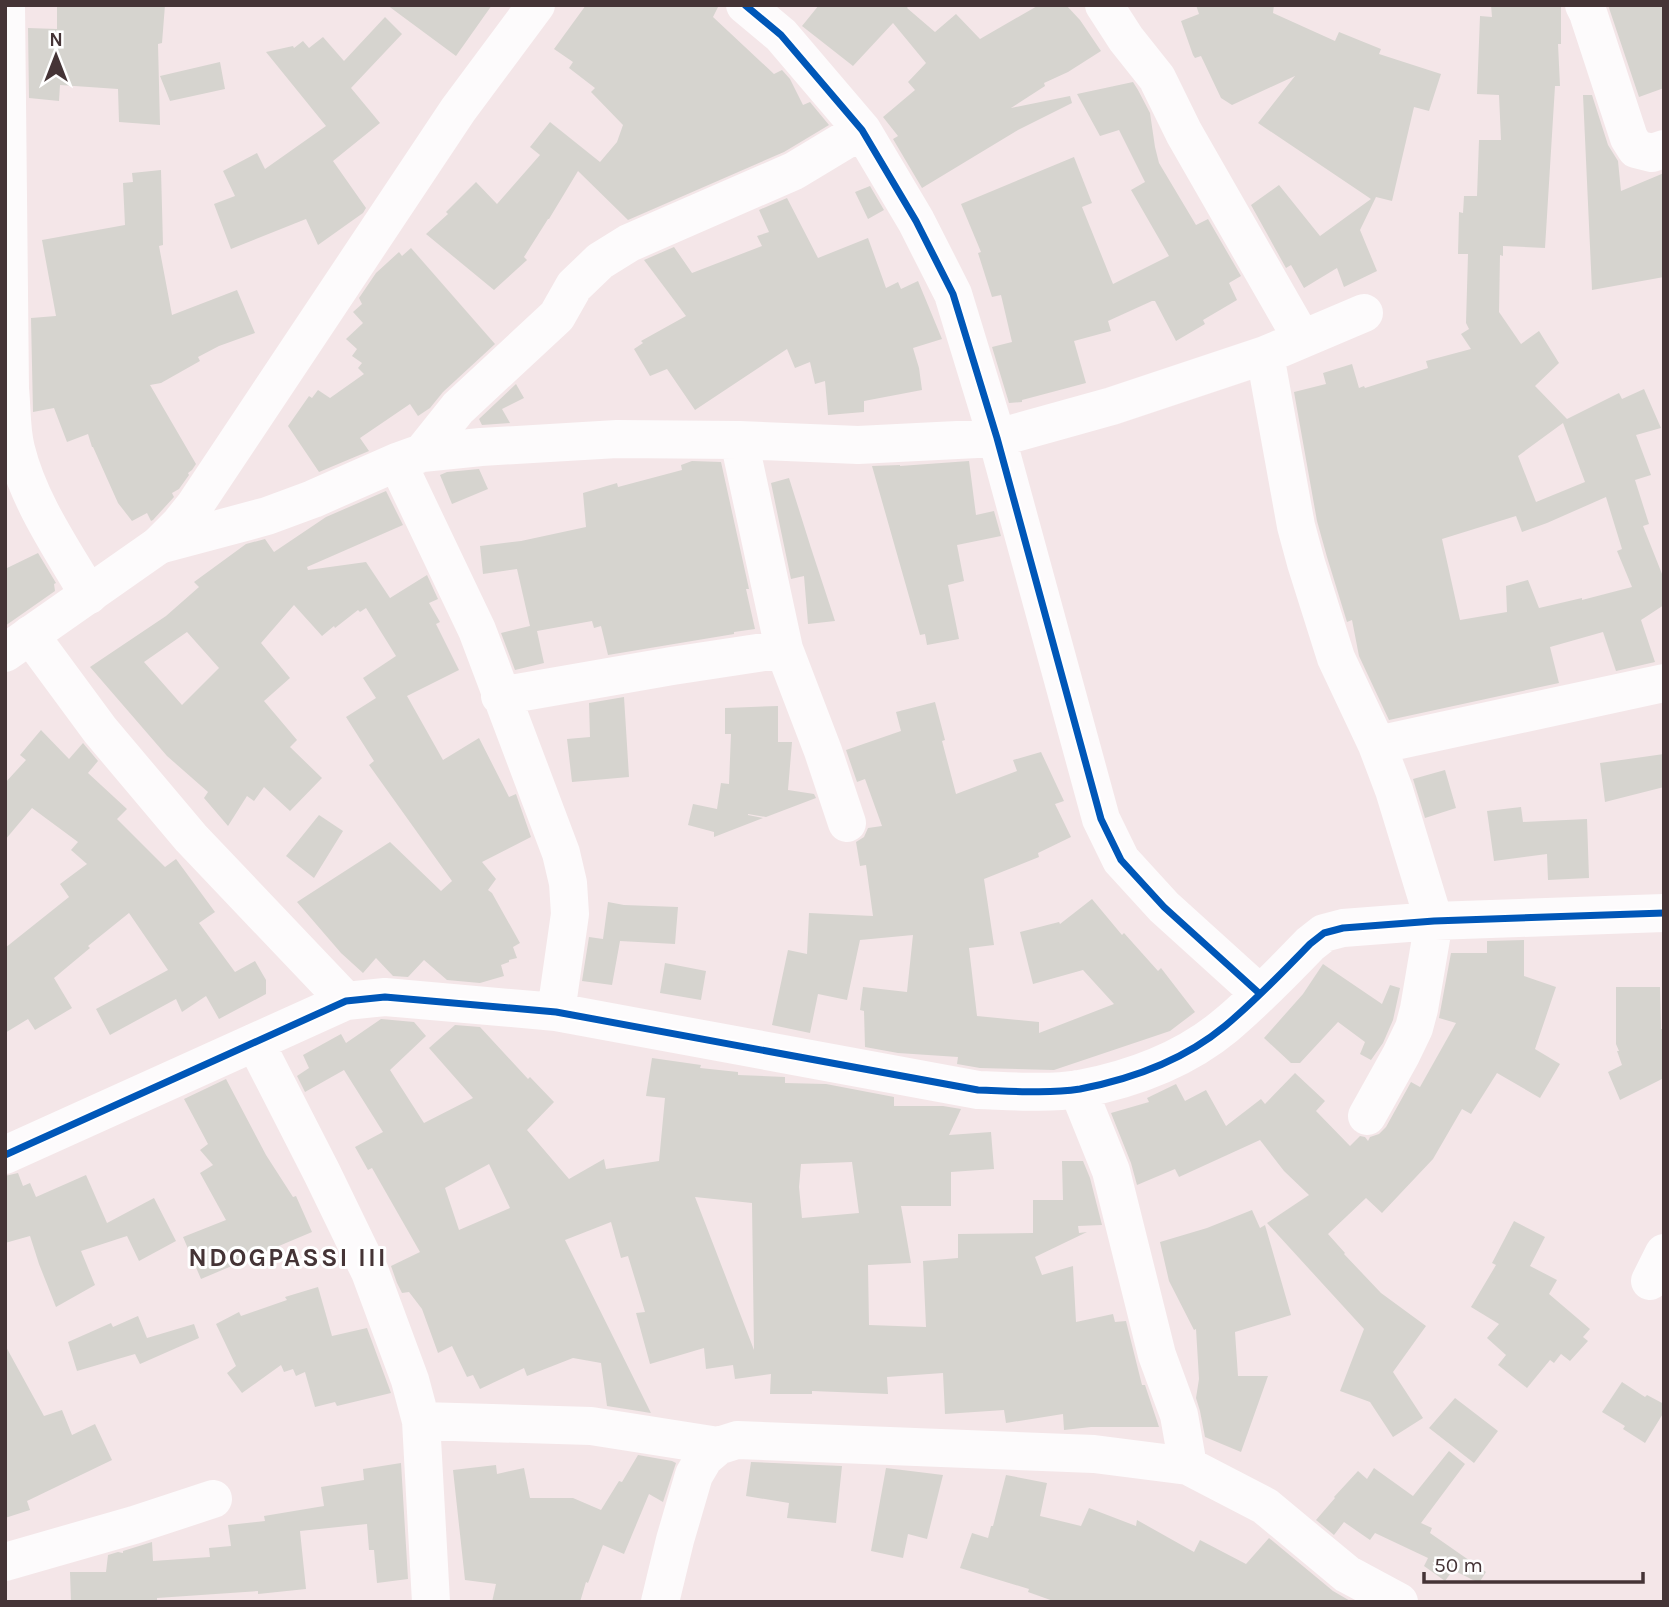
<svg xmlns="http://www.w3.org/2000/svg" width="1669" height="1607" viewBox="0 0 1669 1607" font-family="Karla,sans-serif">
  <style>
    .building { fill: #d6d4cf; fill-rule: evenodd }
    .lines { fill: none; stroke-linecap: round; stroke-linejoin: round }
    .minor { stroke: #fdfbfc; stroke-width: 38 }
    .major { stroke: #fdfbfc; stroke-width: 38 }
    .cycleway-casing { stroke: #fff; stroke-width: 11 }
    .cycleway { stroke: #0057b8; stroke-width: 7 }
    .labels { text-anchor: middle; stroke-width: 6; stroke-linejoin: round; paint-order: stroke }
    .district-label { font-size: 26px; font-weight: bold; letter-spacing: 2px; fill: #453436; stroke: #fff }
  </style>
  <rect width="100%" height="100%" fill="#f4e6e8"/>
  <path class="building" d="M57 5H165L162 43 158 44 160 125 119 122 118 89 60 85 59 101 29 98 28 28 57 29Z
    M387 5H492L456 56Z
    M586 5H719L713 17 774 74 782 70 790 79 803 105 810 102 829 125 784 152 628 220 578 171 549 219H548L524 257 527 260 494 290 426 234 448 214 446 212 476 182 497 204 540 155 530 147 550 122 600 162 617 142 623 125 591 92 595 88 569 68 573 62 554 49Z
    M819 5H909L907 8 935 32 956 14 980 39 1039 5H1066L1080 20 1101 51 1068 72 1044 83 1045 86 1011 108 1070 96 1072 103 1018 130 922 188 893 139 898 136 883 117 915 90 908 82 926 63 893 23 853 66 802 26Z
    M1196 5H1274L1273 13 1335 41 1339 32 1381 49 1379 54 1441 74 1429 111 1414 107 1392 201 1376 197 1360 230 1377 271 1344 287 1337 268 1304 288 1291 265 1286 268 1251 205 1279 185 1320 236 1371 199 1258 123 1295 76 1232 105 1221 98 1201 56 1195 58 1193 55 1181 21 1199 14Z
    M1491 5H1561V44H1558L1560 86H1555L1545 248 1503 246V256L1500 255 1499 312 1521 344 1539 331 1559 363 1535 386 1567 419 1619 393 1622 399 1644 389 1661 428 1636 435 1651 475 1635 480 1649 524 1643 526 1664 579V605L1641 620 1655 662 1616 671 1603 632 1550 647 1559 683 1389 720 1359 656 1352 620 1347 622 1327 557 1317 521 1294 392 1326 384 1323 373 1352 364 1359 388 1364 386 1365 388 1428 368 1426 361 1471 349 1461 334 1469 329 1466 323 1468 254H1458L1459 212 1463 213 1464 196H1477L1479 140H1501L1499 95 1477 94 1480 16 1492 17ZM1563 423 1585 482 1536 502 1518 456ZM1606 497 1622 549 1617 551 1632 587 1582 600V598L1539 608 1528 580 1506 586 1507 612 1460 620 1442 539 1516 516 1522 532 1547 523Z
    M1608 5H1664V88L1639 97Z
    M385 17 402 34 351 88 380 123 333 161 366 208 363 213 318 245 306 219 231 249 214 204 235 196 223 171 257 153 265 169 326 126 266 52 293 46 294 48 303 41 309 48 323 37 344 61Z
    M220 62 225 89 170 101 160 76Z
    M1133 82 1138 90 1150 113 1155 147 1159 163 1196 225 1208 219 1241 276 1229 283 1237 300 1203 320 1205 324 1176 341 1155 301H1152L1108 321 1111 331 1074 341 1086 383 1022 400V402L1009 403 992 347 1012 342 1001 295 992 297 978 253 981 252 961 204 1074 157 1092 203 1082 207 1113 284 1169 256 1131 190 1145 182 1119 130 1100 136 1077 94Z
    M1583 95H1592L1608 145 1618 161 1621 191 1664 173V277L1592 290Z
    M161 170 163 245 159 246 172 315 237 290 255 333 219 346 198 357 200 361 161 383 150 385 196 464 192 470 188 473 189 475 179 489 172 493 174 497 153 520 151 521 147 513 132 521 118 503 93 447H92L88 434 67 442 54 408 33 412 31 318 56 316 42 240 125 225 123 183 133 182 132 173Z
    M870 186 884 210 868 219 855 192Z
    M787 198 818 258 868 238 886 288 898 282 901 289 918 281 942 339 913 348 919 368 922 390 864 401V412L828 415 825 381 815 384 810 362 795 368 787 349 695 410 667 369 650 376 634 349 643 343 641 341 686 316 644 260 674 247 692 273 762 246 757 236 769 232 759 210Z
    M411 248 495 344 443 392 430 408 418 416 410 404 360 438 369 451 319 472 288 426 309 396 312 398 318 390 330 398 364 374 358 368 362 363 352 356 357 349 346 339 363 323 353 312 362 304 359 298 376 273 399 252 402 256Z
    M516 384 524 398 502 409 510 423 482 425 479 419Z
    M692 461 721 462 749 589H746L755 629 734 632V634L608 655 601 626 594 628 592 621 537 631 544 663 515 670 501 633 530 626 517 569 483 574 480 546 521 541 586 527 583 493 617 483 618 487 682 470 681 465Z
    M969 461 976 515 994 511 1001 536 957 545 964 581 948 585 959 639 927 645 925 634 920 635 872 466 900 465V466Z
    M479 469 488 489 452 504 440 475 447 472Z
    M789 478 811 548 835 621 808 624 804 576 791 579 771 483Z
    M386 491 403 525 307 567 308 570 366 562 390 598 427 575 438 599 429 603 440 622 436 624 459 670 407 696 443 760 479 738 509 797 516 794 531 837 482 862 496 879 488 890 492 893 520 943 513 947 517 958 509 960V962L501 965 504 976 480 983 447 980 424 960 408 977 393 976 376 958 363 973 341 953 297 902 390 842 441 891 452 881 369 765 374 761 346 717 376 698 363 678 396 656 366 608 360 612 358 610 335 628 334 626 322 636 294 605 261 643 290 678 264 701 297 740 290 747 322 778 290 811 264 787 254 801 247 796 228 826 204 798 208 792 167 756 90 667 166 616 199 587 194 582 246 544 265 539 274 552 326 517ZM187 632 219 668 182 705 144 662Z
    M38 553 56 583 54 584 55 591 5 626V569Z
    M624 697 629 777 572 782 567 739 590 737 589 703Z
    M935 702 945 740 942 741 956 794 1017 771 1013 760 1041 752 1064 801 1055 804 1071 837 1038 853 1039 857 984 879 994 945 969 948 977 1016 1039 1022V1033L1114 1004 1083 970 1033 984 1020 932 1059 922 1060 924 1092 899 1122 935 1124 933 1158 971 1161 968 1195 1012 1170 1031 1054 1070 980 1068 957 1064 958 1057 898 1053 865 1047 864 1011 860 1010 863 987 907 992 913 935 860 940 847 1000 818 994 810 1033 772 1025 788 950 807 954 809 913 873 916 866 865 860 866 856 842 864 837 868 828 882 826 865 779 857 782 846 750 901 731 896 712Z
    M778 706V742H792L788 790 814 794 816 798 766 817 748 814V815L763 818 714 837V832L688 825 693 804 717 809 721 783 729 784 731 734H725V708Z
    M41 730 69 759 83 743 98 761 88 773 127 809 117 819 165 867 176 859 215 912 199 923 235 972 255 961 266 980V994L219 1019 206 996 182 1012 176 999 110 1035 96 1009 168 970 129 913 88 946 90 948 54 978 72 1008 35 1030 28 1019 5 1033V948L69 897 60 884 87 864 71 850 78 842 32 808 5 840V783L26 760 20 755Z
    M1664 754V787L1605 802 1600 763Z
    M1445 770 1456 808 1425 818 1413 779Z
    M1521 807 1523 822 1587 819 1589 878 1548 880 1547 854 1494 861 1487 811Z
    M319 815 343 831 314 878 286 856Z
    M608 902 624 905 678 907 675 944 620 941 612 985 582 981 589 937 603 939Z
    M1524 940V976L1556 987 1535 1049 1560 1064 1540 1098 1497 1073 1471 1114 1462 1109 1433 1159 1382 1213 1366 1198 1328 1234 1345 1253 1344 1254 1381 1293 1426 1326 1393 1372 1423 1418 1393 1437 1370 1402 1340 1391 1364 1329 1267 1223 1309 1195 1284 1171 1260 1140 1179 1177 1175 1169 1137 1185 1131 1163 1111 1113 1149 1102 1147 1098 1176 1084 1185 1101 1206 1090 1226 1126 1261 1099 1265 1104 1295 1073 1325 1101 1316 1111 1350 1146 1360 1136 1365 1137 1368 1141 1370 1137 1379 1134 1386 1127 1411 1082 1420 1087 1456 1023 1439 1018 1451 953H1487V941Z
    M665 963 706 971 701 1000 660 993Z
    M1323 964 1382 1004 1390 985 1400 988 1393 1020 1383 1043 1371 1060 1360 1054 1365 1042 1338 1022 1300 1063H1291L1264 1038 1303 994Z
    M1616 987H1660L1661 1025V1029H1664V1078L1620 1100 1608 1072 1622 1065 1617 1051H1619L1616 1044Z
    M381 1019 414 1022 426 1036 390 1070 424 1123 473 1098 429 1048 455 1025 480 1027 528 1079 530 1077 554 1102 527 1130 569 1179 604 1159 606 1169 659 1161 665 1098 646 1096 652 1058 701 1065 700 1068 738 1072V1075L785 1077V1083L826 1084 894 1097V1106H943L961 1109 949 1135 991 1132 994 1169 951 1172V1206H901L911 1263 868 1265 869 1325 926 1327 923 1261 958 1258V1234L1033 1233V1200H1063L1062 1161H1083L1090 1178 1102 1225 1078 1226 1079 1233 1087 1232 1035 1257 1042 1275 1073 1266 1076 1322 1113 1314 1115 1322 1126 1321 1142 1385H1145L1159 1427H1091L1064 1430 1063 1414 1006 1423 1004 1410 945 1414 943 1373 887 1377 888 1394 812 1391V1394H770L771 1374 735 1379 733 1365 706 1369 704 1348 650 1364 636 1313 645 1312 628 1256 621 1258 611 1222 565 1240 651 1413 607 1406 601 1363 573 1358 527 1376 524 1368 480 1389 473 1375 467 1377 452 1346 438 1353 422 1309 409 1292 402 1293 397 1283 391 1266 420 1252 372 1168 368 1170 355 1147 383 1132 344 1070 305 1092 297 1076 309 1068 303 1055 341 1034 346 1043ZM852 1162 859 1213 802 1218 799 1187 801 1164ZM489 1164 510 1208 459 1230 445 1188ZM695 1197 752 1203 754 1350Z
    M226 1079 266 1155 293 1197 296 1196 312 1232 201 1279 183 1237 226 1220 200 1173 213 1165 200 1150 208 1144 184 1099Z
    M18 1173 23 1186 30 1183 36 1197 86 1175 107 1223 154 1198 176 1241 139 1261 127 1236 81 1251 95 1285 56 1307 39 1264 30 1236 5 1243V1176Z
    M1252 1210 1260 1228 1265 1225 1291 1315 1235 1332 1238 1376H1268L1241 1452 1205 1437 1200 1411 1196 1398 1199 1379 1196 1329 1194 1330 1169 1281 1160 1242 1207 1228Z
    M1514 1221 1545 1237 1530 1266 1557 1280 1549 1294 1590 1329 1583 1337 1588 1341 1570 1361 1561 1354 1554 1363 1550 1360 1527 1388 1498 1365 1506 1355 1487 1338 1499 1324 1471 1307 1496 1265 1492 1263Z
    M318 1287 332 1336 367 1328 391 1393 337 1406 335 1402 315 1407 305 1372 296 1376 293 1369 284 1372 281 1365 242 1393 227 1373 236 1366 216 1324 239 1312 241 1316 287 1300 285 1297Z
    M138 1316 147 1338 194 1324 199 1338 140 1364 135 1354 77 1371 68 1342 111 1323 113 1327Z
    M5 1345 44 1416 62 1410 72 1435 95 1424 112 1460 27 1501 30 1510 5 1518Z
    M1622 1382 1645 1397 1647 1395 1664 1404V1412L1645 1443 1623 1429 1625 1426 1602 1412Z
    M1455 1398 1498 1431 1474 1463 1429 1428Z
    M1449 1451 1465 1464 1421 1523 1432 1528 1430 1533 1486 1572 1479 1583 1453 1570 1445 1581 1424 1566 1428 1558 1375 1533 1370 1540 1344 1522 1334 1535 1316 1520 1335 1498 1334 1497 1358 1471 1367 1479 1374 1468 1413 1496Z
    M638 1455 672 1461 676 1463 663 1502 649 1494 624 1554 603 1545 588 1583 586 1582 580 1602H492L496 1584 465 1580 453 1470 496 1465 497 1474 524 1468 530 1498H573L601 1510 619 1481 622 1482Z
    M751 1462 842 1466 836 1523 787 1518 789 1503 746 1496Z
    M401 1463 408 1579 377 1583 374 1550H369L367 1524 300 1531 306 1589 258 1594V1591L157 1598V1602H71L70 1572H106L108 1555 118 1552 123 1553V1551L152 1542 153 1561 210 1557 209 1548 231 1546 228 1525 265 1521 264 1516 324 1506 321 1487 364 1480 363 1469Z
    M886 1468 943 1475 927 1539 908 1534 903 1558 871 1551Z
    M1006 1475 1047 1483 1040 1516 1081 1526 1089 1508 1136 1526 1137 1520 1194 1552 1200 1540 1246 1564 1269 1538 1333 1591 1352 1602H1056L1028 1592 1029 1589 960 1568 972 1533 988 1538 991 1526H993Z"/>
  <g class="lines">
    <path class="minor" d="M6 5 10 389C12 408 11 430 16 449 29 502 62 549 89 595
      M745 5 781 35 862 130 916 221 953 294 997 438 1101 819 1121 860 1164 907 1260 994
      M1104 5 1126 39 1157 78 1184 133 1302 339
      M1584 5 1588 13 1629 138 1636 149 1652 153 1664 149
      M1265 355 1296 526 1306 563 1336 658 1377 745 1394 790 1434 921 1419 1009 1414 1028 1401 1055 1367 1116
      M739 440 784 649 823 751 847 823
      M422 453 481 447 617 439 739 440 858 445 997 438 1112 406 1265 355 1364 313
      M397 462 477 630 561 853 568 883 570 914 556 1012
      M159 545 267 516 313 499 397 462 422 453 458 408 557 316 574 286 600 261 629 243 794 171 862 130
      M30 635 100 730 191 838 346 1001
      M500 696 672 666 784 649
      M1377 745 1664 683
      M255 1042 322 1173 370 1272 410 1380 421 1421 431 1602
      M1078 1089 1111 1171 1157 1355 1179 1415 1188 1466
      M5 1155 346 1001 385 997 556 1012 978 1090C1011 1091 1047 1094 1080 1089 1132 1079 1184 1060 1225 1026 1255 1001 1283 972 1310 944L1324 933 1343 928 1434 921 1664 913
      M1650 1281 1664 1253
      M421 1421 591 1426 718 1446
      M5 1562 134 1525 213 1499
      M660 1602 675 1540 694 1475 704 1458 718 1446 737 1440 1094 1454 1188 1466 1265 1506 1347 1574 1399 1602"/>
    <path class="major" d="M5 653 159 545 179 525 195 505 458 110 536 5"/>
    <g class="cycleway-casing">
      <path id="cycleway" d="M745 5 781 35 862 130 916 221 953 294 997 438 1101 819 1121 860 1164 907 1260 994
        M5 1155 346 1001 385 997 556 1012 978 1090C1011 1091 1047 1094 1080 1089 1132 1079 1184 1060 1225 1026 1255 1001 1283 972 1310 944L1324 933 1343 928 1434 921 1664 913"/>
    </g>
    <use href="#cycleway" class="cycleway"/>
  </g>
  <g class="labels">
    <g class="district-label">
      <text x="288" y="1266">NDOGPASSI III</text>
    </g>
  </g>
  <rect width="1669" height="1607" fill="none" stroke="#453436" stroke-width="14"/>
  <g transform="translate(56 56)" stroke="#ffffff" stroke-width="5" paint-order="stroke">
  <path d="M0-5L12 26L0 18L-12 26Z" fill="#453436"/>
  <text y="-10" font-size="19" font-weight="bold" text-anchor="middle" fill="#453436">N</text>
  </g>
  <path d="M1424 1572v10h219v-10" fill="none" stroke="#453436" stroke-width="3.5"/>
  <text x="1434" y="1572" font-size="21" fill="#453436" stroke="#ffffff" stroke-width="5" paint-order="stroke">50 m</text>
</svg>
